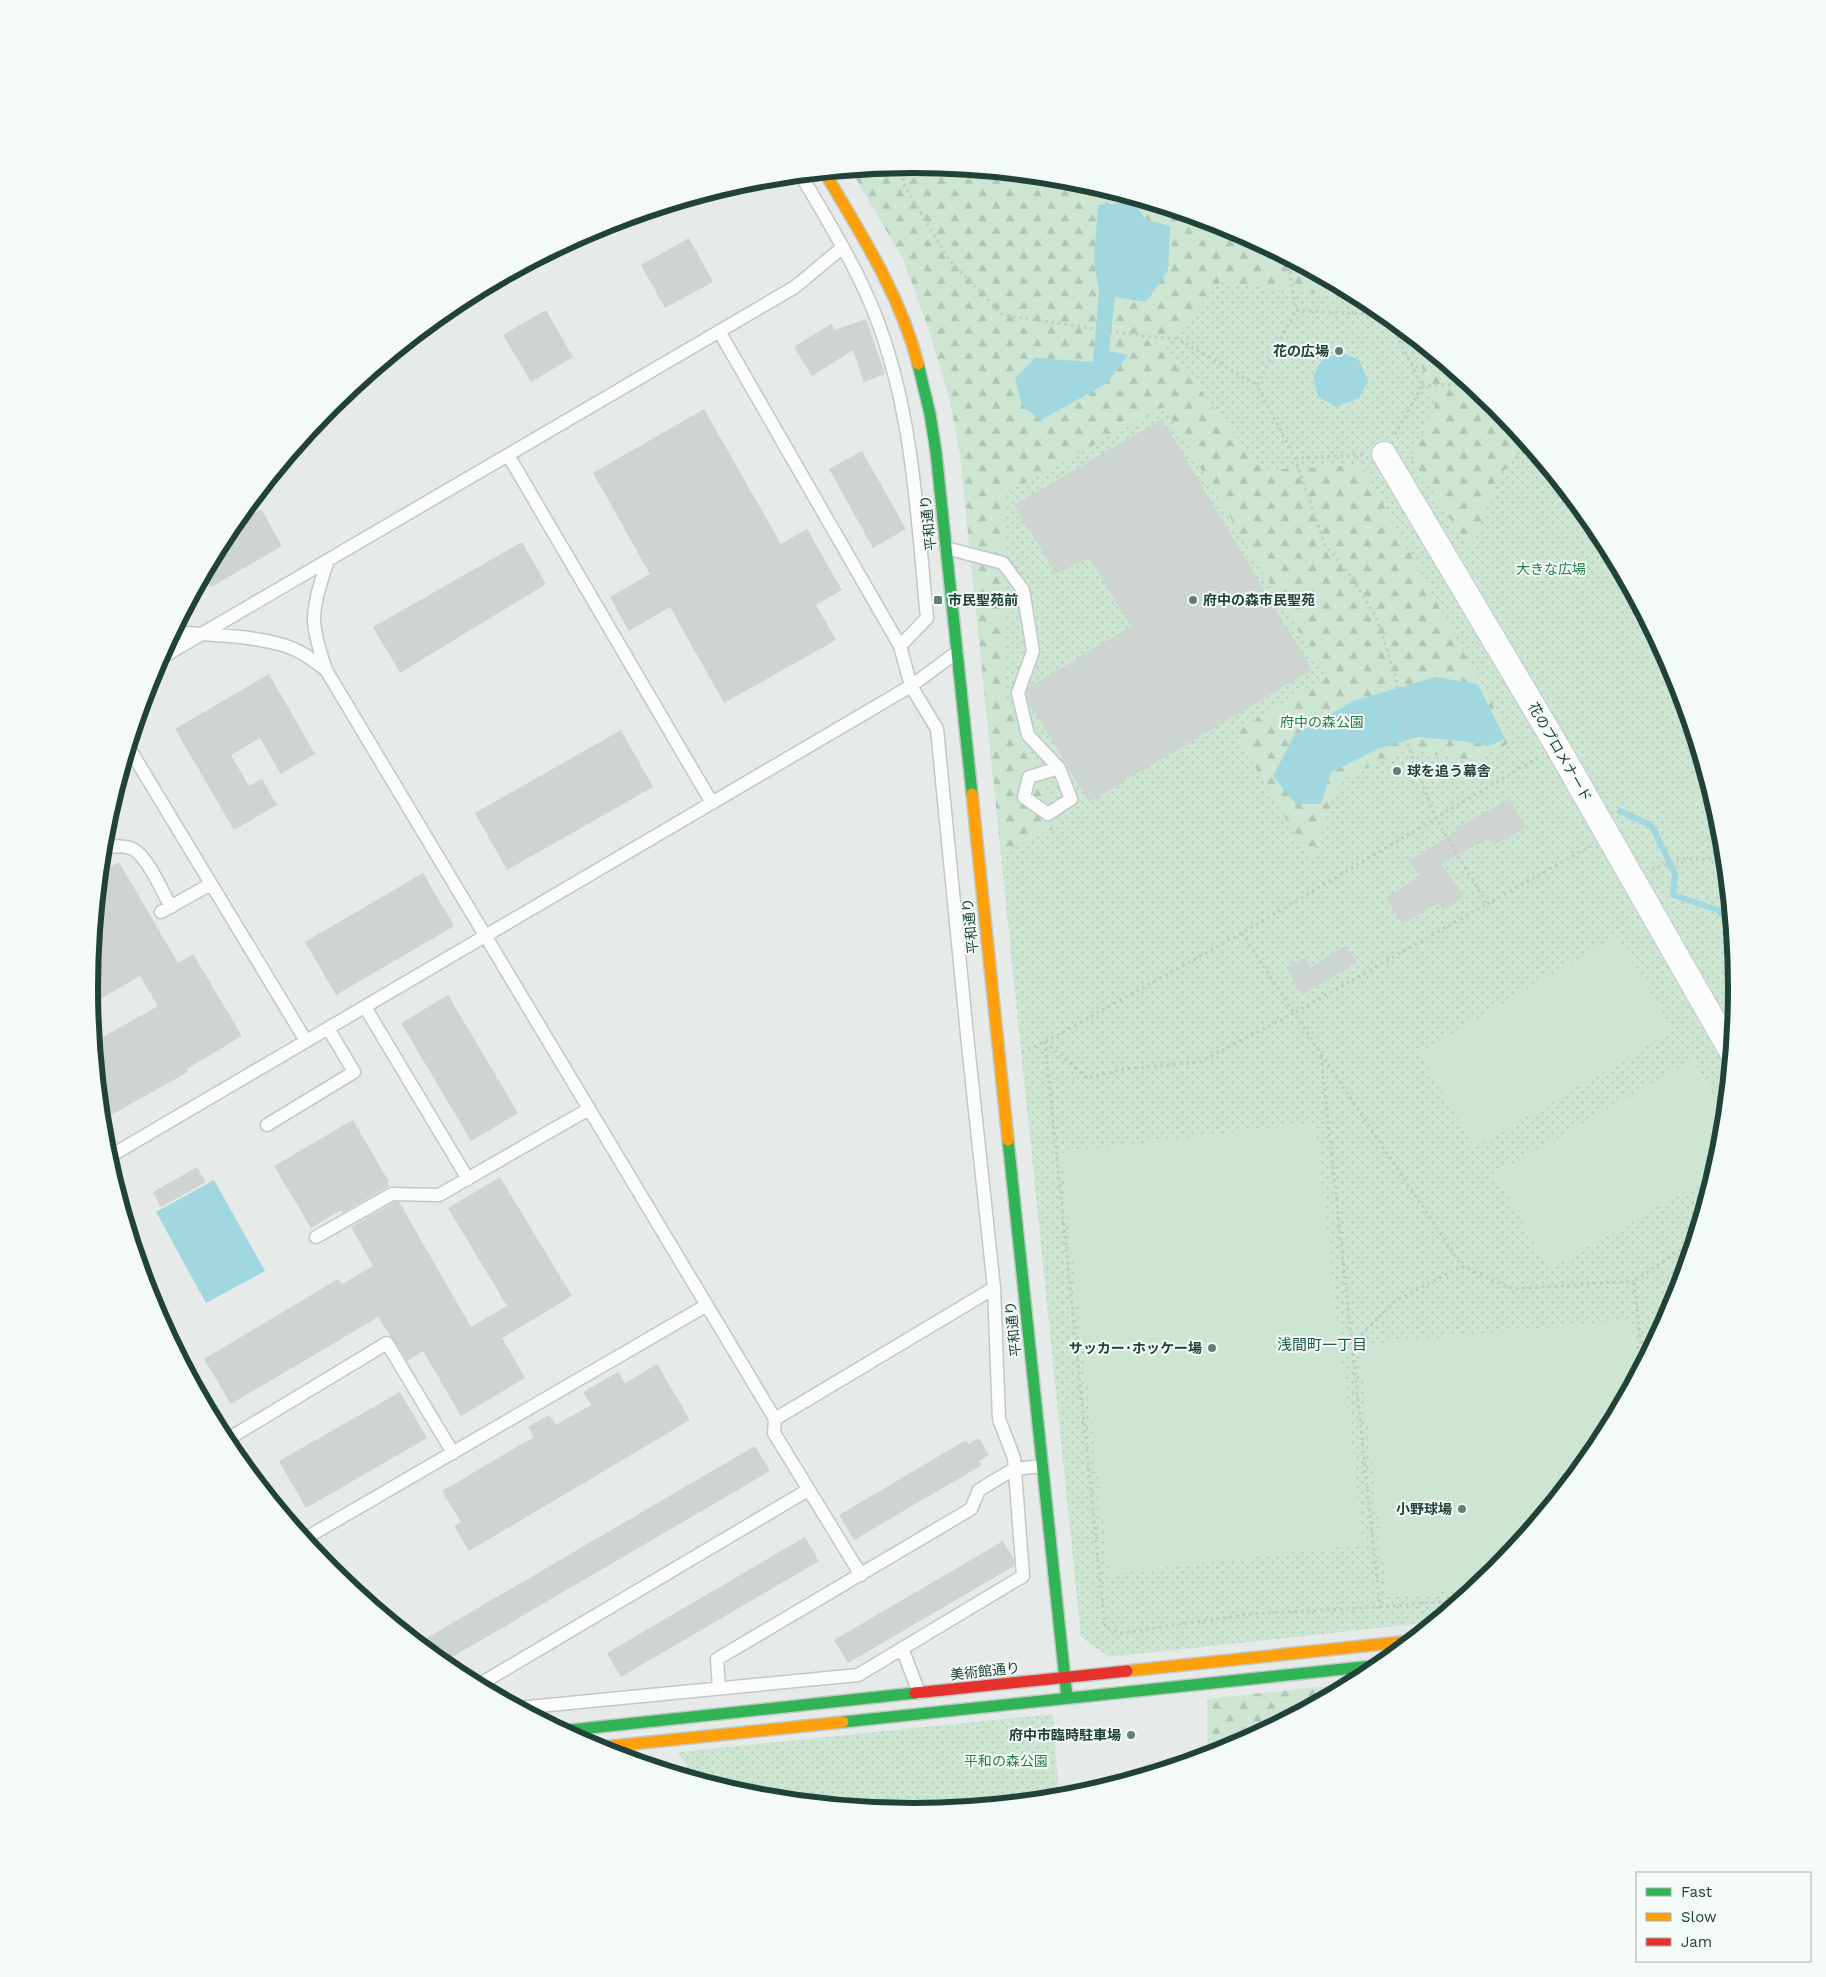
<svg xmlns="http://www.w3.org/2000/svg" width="1826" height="1977" viewBox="0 0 1826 1977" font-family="'Work Sans','Noto Sans JP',sans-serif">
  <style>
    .grass { fill: url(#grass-dots) }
    .forest { fill: url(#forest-firs) }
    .garden { fill: #cde6d4 }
    .water { fill: #a1d7de }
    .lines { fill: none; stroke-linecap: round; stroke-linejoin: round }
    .stream { stroke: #a1d7de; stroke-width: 6 }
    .building { fill: #cdd4d2 }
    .lane-casing { stroke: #c3c8c6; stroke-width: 15 }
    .street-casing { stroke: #c3c8c6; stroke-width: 26 }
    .fast-casing { stroke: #bfc8c5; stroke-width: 14 }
    .slow-casing { stroke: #bfc8c5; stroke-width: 14 }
    .jam-casing { stroke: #bfc8c5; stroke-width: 14 }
    .path { stroke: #c1cbc8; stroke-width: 3; stroke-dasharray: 2.5 4; stroke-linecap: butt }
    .lane { stroke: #fbfcfc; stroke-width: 12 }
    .street { stroke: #fbfcfc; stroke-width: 24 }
    .fast { stroke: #30b455; stroke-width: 11 }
    .slow { stroke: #ff9f0a; stroke-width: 11 }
    .jam { stroke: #e5322d; stroke-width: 11 }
    .poi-dot { fill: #657d76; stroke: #f4faf7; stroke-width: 2 }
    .labels { text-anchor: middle; stroke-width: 4; stroke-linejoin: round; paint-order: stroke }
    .poi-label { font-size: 14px; font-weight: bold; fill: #204238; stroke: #f4faf7; text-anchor: end }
    .street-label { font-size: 14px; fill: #204238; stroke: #f4faf7 }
    .park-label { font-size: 14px; fill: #257e45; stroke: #f4faf7 }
    .neighbourhood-label { font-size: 15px; fill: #195747; stroke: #f4faf7 }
    .rim { fill: none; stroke: #204238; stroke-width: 6 }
  </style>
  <defs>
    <pattern id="grass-dots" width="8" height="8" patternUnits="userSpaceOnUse" patternTransform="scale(1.25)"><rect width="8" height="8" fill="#cde6d4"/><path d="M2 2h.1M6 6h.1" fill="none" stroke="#b0c6b7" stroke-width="1.8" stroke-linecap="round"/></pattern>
    <pattern id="forest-firs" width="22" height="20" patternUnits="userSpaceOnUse" patternTransform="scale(1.25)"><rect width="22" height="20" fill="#cde6d4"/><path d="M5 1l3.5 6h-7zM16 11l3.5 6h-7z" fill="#b0c6b7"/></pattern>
  </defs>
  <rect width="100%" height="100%" fill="#e6ebe9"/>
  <path class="grass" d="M913 164 1074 180 1229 227 1371 303 1496 406 1598 531 1675 673 1721 828 1737 988 1725 1116 1693 1061 1549 1269 1714 1174 1674 1304 1637 1375 1631 1320 1387 1597 1475 1589 1434 1622 1109 1657 1081 1637 960 454 950 400 929 330 903 259 851 170Z
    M1053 1714 1059 1798 913 1813 752 1797 694 1779 678 1752Z"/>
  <path class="forest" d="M913 164 1074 180 1229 227 1364 300 1220 282 1166 347 1263 470 1362 465 1512 741 1476 763 1409 749 1340 780 1311 862 1235 732 1326 677 1164 407 1007 492 1004 690 1061 825 1001 853 960 454 950 400 929 330 903 259 851 170Z
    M1412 337 1496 406 1527 444 1500 475 1470 550 1411 458 1435 407Z
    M1354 1683 1228 1750 1207 1757V1699Z"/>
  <path class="garden" d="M1617 936 1673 1031 1475 1147 1419 1053Z
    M1692 1060 1725 1116 1721 1150 1714 1174 1549 1269 1495 1174Z
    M1315 1123 1363 1544 1109 1574 1061 1153Z
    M1631 1320 1637 1375 1598 1447 1496 1572 1475 1589 1387 1597 1359 1345Z"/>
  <path class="water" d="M1135 202 1145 220 1170 226 1168 270 1146 302 1115 297 1109 351 1128 355 1106 384 1041 420 1022 406 1015 378 1035 358 1093 362 1099 291 1094 259 1098 205Z
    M1341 352 1359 360 1368 381 1359 398 1336 407 1318 396 1313 377 1322 360Z
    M1435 677 1478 684 1505 739 1489 746 1461 741 1418 737 1378 749 1331 772 1321 804H1296L1273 776 1294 736 1353 701Z
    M214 1180 265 1271 206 1303 156 1212Z"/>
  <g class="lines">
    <path class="stream" d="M1620 811 1652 826 1675 874 1673 895 1718 910 1731 925
      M1736 975 1732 994 1737 995"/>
  </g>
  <path class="building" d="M689 238 713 282 665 308 641 265Z
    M546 310 573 357 531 382 503 335Z
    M866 319 885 374 864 382 853 350 812 376 794 347 831 324 835 330Z
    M704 409 781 544 807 529 842 590 816 605 836 640 724 703 670 607 629 631 610 597 650 574 593 473Z
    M1162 419 1312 670 1089 802 1028 701 1026 693 1028 688 1131 626 1089 557 1056 574 1014 505Z
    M862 451 906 529 873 548 829 469Z
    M261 509 282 546 211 587 204 575 228 530Z
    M522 542 546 584 400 673 373 627Z
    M269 674 315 754 281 774 260 738 231 755 249 786 262 779 277 805 234 830 175 729Z
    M621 730 653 787 507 870 475 813Z
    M1509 799 1526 827 1493 846 1489 838 1442 864 1464 897 1443 911 1439 903 1402 924 1386 898 1420 876 1409 861 1457 831 1455 829Z
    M119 862 178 963 193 954 242 1036 187 1069 188 1072 102 1120 94 1042 158 1006 140 976 90 1005 89 988 100 873Z
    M423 873 454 926 336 995 305 942Z
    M1345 946 1357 962 1302 995 1287 968 1305 957 1311 967Z
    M448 995 518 1113 471 1141 401 1023Z
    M353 1120 389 1182 387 1183 389 1186 342 1213 341 1210 311 1228 274 1166Z
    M197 1167 206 1182 161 1207 153 1192Z
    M500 1177 572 1296 502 1338 525 1378 461 1416 423 1351 407 1361 378 1317 231 1404 204 1359 338 1279 342 1284 373 1266 351 1227 394 1202H399L471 1327 507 1306 448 1208Z
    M657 1364 690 1420 469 1551 454 1526 461 1522 442 1491 534 1437 528 1427 549 1415 556 1425 591 1405 583 1392 618 1372 625 1383Z
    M400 1392 427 1438 306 1508 279 1461Z
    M979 1438 989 1455 979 1461 982 1465 854 1540 839 1515 966 1440 968 1444Z
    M755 1446 770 1471 442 1663 418 1643Z
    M805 1537 819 1561 621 1677 607 1653Z
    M1003 1541 1014 1559V1566L848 1663 834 1640Z"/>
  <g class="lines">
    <g class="lane-casing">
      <path id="lane" d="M801 175C827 220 855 264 874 312 913 409 917 516 927 618L900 646
        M476 292 480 290
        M508 455 712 803
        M946 548 1003 563 1023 590 1033 651 1018 693 1028 735 1059 768 1071 799 1048 814 1024 797 1029 777 1059 768
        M328 560C322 579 314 600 314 621 315 638 321 654 326 670L775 1419 774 1433 861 1575
        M174 632C211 635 250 635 286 646 302 651 314 661 326 670
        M159 659 795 287 843 247
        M129 748 306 1041
        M102 850C111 845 128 845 136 851 150 862 162 891 171 907
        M161 912 211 884
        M365 1007 468 1179
        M267 1125 354 1072 328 1028
        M107 1158 911 686 957 652
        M316 1237 392 1194 439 1195 589 1109
        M183 1363 244 1466
        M775 1419 994 1288
        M228 1439 387 1343 453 1453
        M304 1539 707 1305
        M902 1648 919 1693
        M719 1688 717 1659 971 1509 979 1490 1014 1469 1042 1466
        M484 1689 480 1684 808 1490
        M518 1708 858 1675 1023 1576 1014 1458 999 1419 994 1288 967 1035 937 729 911 686 900 646 719 331"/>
    </g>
    <g class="street-casing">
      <path id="street" d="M1384 454 1557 746 1731 1051"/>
    </g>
    <g class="fast-casing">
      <path id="fast" d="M918 364 930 414 936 452 972 794
        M1008 1140 1067 1698
        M843 1722 1382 1665
        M561 1731 915 1693"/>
    </g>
    <g class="slow-casing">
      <path id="slow" d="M825 173C861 234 900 294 918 364
        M972 794 1008 1140
        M1127 1671 1411 1641
        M593 1748 843 1722"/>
    </g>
    <g class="jam-casing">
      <path id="jam" d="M915 1693 1127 1671"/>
    </g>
    <path class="path" d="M903 165V183L949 260 1003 315 1142 336 1178 339 1257 385
      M1280 255 1289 266 1296 310
      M1388 317 1422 386 1394 436
      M1422 386 1469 384
      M1295 458 1364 455
      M1652 869 1683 859H1724
      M1487 904 1591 846
      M1242 933 1294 1013 1487 904 1435 817 1409 748 1395 674 1376 617 1351 577 1325 545 1295 458 1257 385 1296 310 1385 315
      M1045 1042 1105 1627 1121 1633 1250 1614 1380 1607 1321 1054
      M1045 1042 1087 1078 1124 1069 1200 1062 1294 1013 1462 1266
      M1022 1052 1045 1042 1242 933 1539 757
      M1352 1344 1394 1302 1462 1266 1513 1289 1634 1281
      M1643 1363 1634 1281 1694 1241
      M1380 1607 1461 1600"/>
    <use href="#lane" class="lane"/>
    <use href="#street" class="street"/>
    <use href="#fast" class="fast"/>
    <use href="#slow" class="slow"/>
    <use href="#jam" class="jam"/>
  </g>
  <g class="poi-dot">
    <circle cx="1339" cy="351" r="5"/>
    <rect x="933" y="595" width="10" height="10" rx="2.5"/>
    <circle cx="1193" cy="600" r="5"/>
    <circle cx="1397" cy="771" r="5"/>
    <circle cx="1212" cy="1348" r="5"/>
    <circle cx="1462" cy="1509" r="5"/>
    <circle cx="1131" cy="1735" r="5"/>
  </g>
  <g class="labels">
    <g class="poi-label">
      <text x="1329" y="356">花の広場</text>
      <text x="948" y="605" text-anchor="start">市民聖苑前</text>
      <text x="1203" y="605" text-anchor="start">府中の森市民聖苑</text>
      <text x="1407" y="776" text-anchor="start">球を追う幕舎</text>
      <text x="1202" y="1353">サッカー･ホッケー場</text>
      <text x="1452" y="1514">小野球場</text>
      <text x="1121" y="1740">府中市臨時駐車場</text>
    </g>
    <g class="street-label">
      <text transform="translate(928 523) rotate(-96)" y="5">平和通り</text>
      <text transform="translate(1560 752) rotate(60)" y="5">花のプロメナード</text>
      <text transform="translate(970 926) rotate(-96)" y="5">平和通り</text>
      <text transform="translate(1013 1329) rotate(-96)" y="5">平和通り</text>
      <text transform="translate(985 1671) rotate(-6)" y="5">美術館通り</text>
    </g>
    <g class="park-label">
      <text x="1551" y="574">大きな広場</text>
      <text x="1322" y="727">府中の森公園</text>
      <text x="1006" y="1766">平和の森公園</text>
    </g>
    <g class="neighbourhood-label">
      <text x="1322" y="1350">浅間町一丁目</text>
    </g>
  </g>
  <path d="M0 0H1826V1977H0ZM98 988a815 815 0 1 1 1630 0a815 815 0 1 1-1630 0Z" fill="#f4faf7" fill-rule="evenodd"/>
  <path class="rim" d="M98 988a815 815 0 1 1 1630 0a815 815 0 1 1-1630 0Z"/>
  <rect x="1636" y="1872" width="175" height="90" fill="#f4faf7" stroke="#9fb0ab"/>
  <rect x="1646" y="1888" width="25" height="8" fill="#30b455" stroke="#9fb0ab"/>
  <text x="1681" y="1897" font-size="15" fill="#204238">Fast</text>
  <rect x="1646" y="1913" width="25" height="8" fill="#ff9f0a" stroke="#9fb0ab"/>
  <text x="1681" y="1922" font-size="15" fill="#204238">Slow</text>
  <rect x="1646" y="1938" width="25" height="8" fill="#e5322d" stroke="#9fb0ab"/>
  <text x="1681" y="1947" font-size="15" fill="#204238">Jam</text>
</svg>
